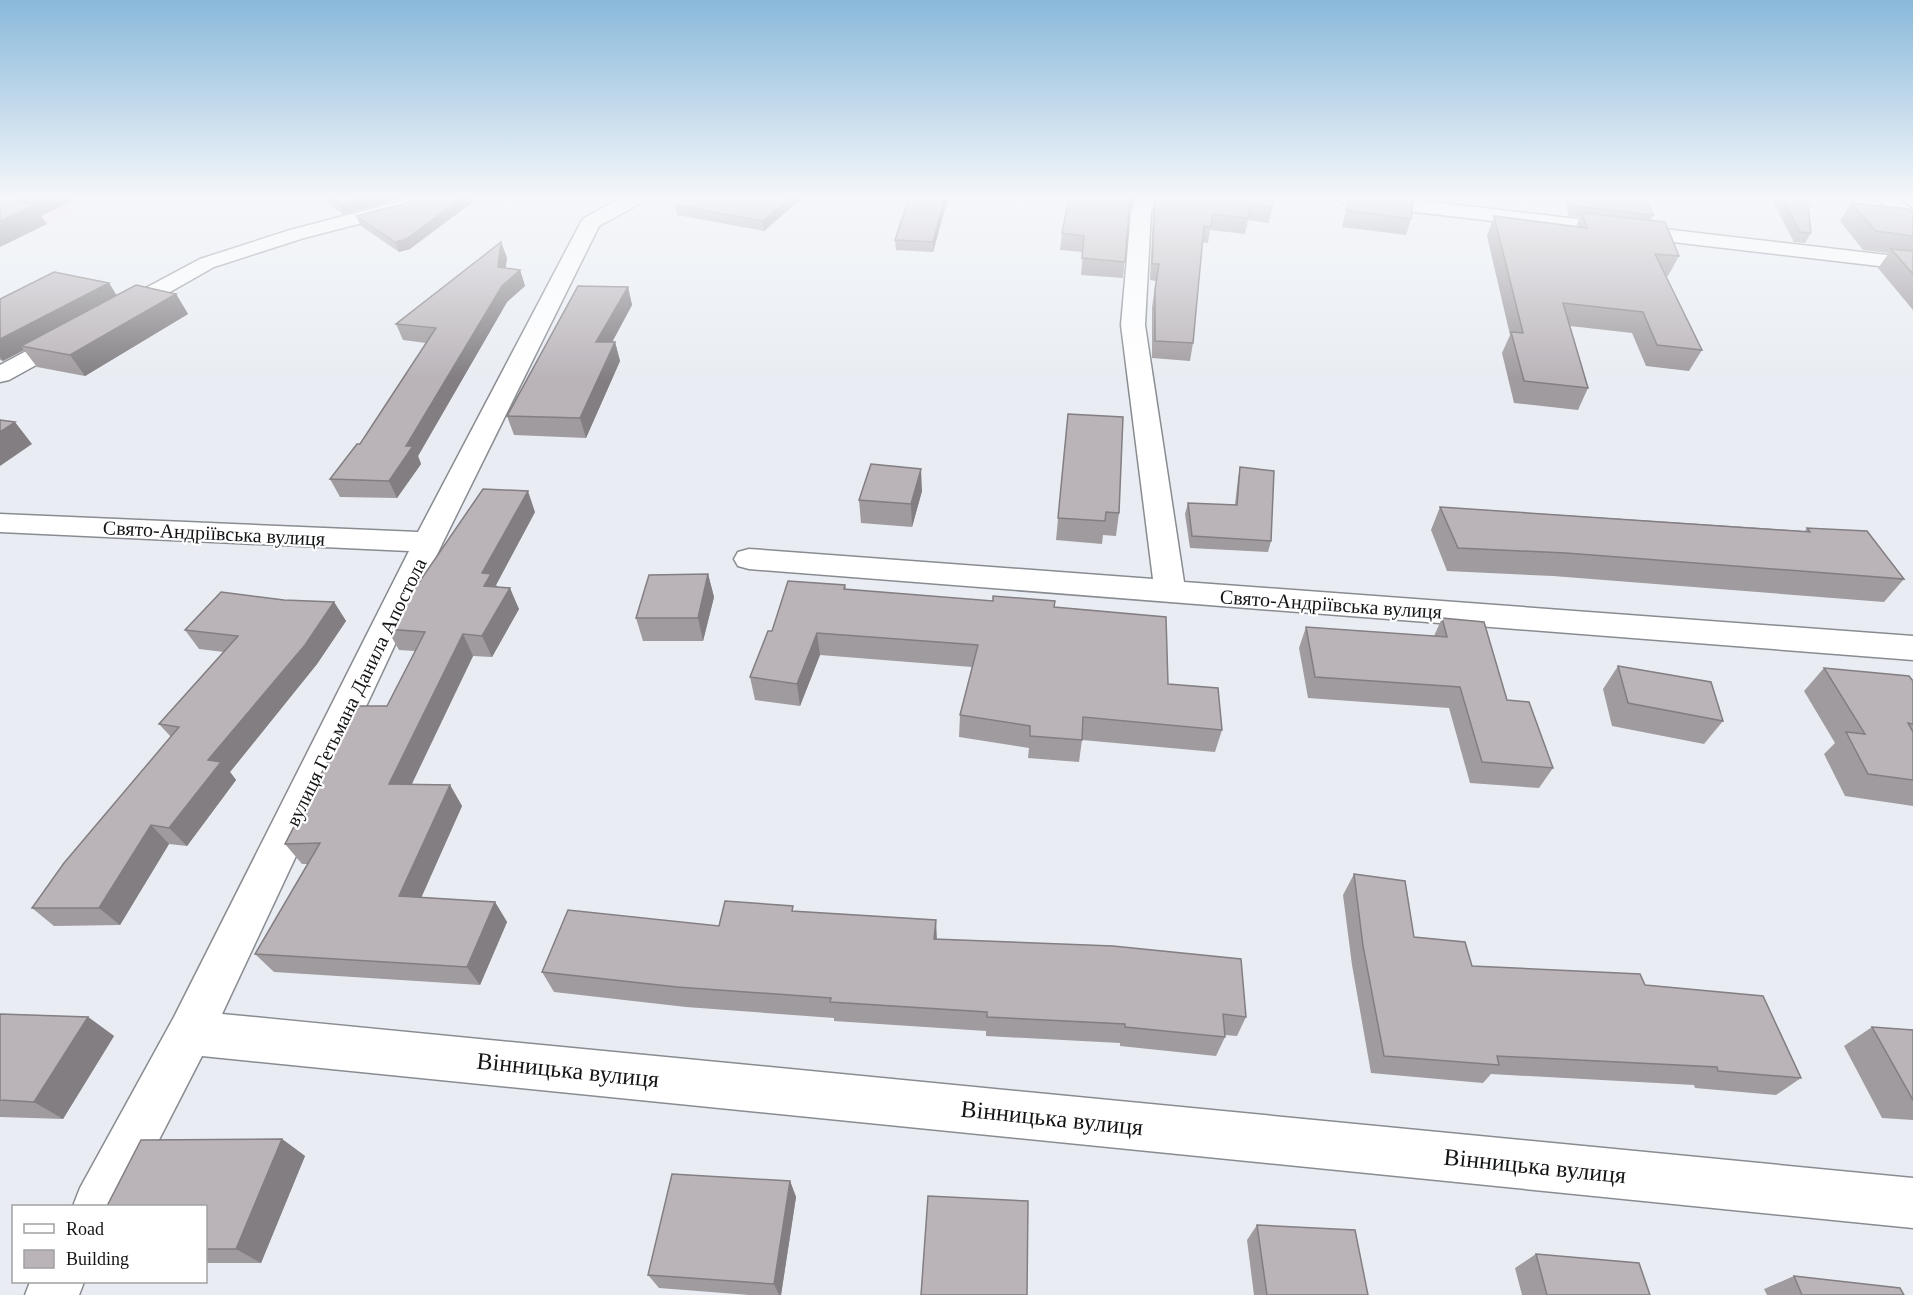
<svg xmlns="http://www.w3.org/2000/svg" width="1913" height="1295" viewBox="0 0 1913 1295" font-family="Georgia,serif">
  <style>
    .education { fill: #f1dbe9 }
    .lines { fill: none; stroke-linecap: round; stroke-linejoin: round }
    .street-casing { stroke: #888c91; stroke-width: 3 }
    .secondary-casing { stroke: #888c91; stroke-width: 3 }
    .street { fill: #fff; fill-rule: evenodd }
    .secondary { fill: #fff; fill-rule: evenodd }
    .wall { fill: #a09b9f }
    .shaded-wall { fill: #827e82 }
    .building { fill: #bab4b9; stroke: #827e82; stroke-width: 1.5 }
    .labels { text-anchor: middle; stroke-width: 4.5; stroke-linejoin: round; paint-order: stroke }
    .street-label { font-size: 20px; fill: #121416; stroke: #fff }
    .near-street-label { font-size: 24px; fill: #121416; stroke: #fff }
  </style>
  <rect width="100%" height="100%" fill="#e9edf3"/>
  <path class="education" d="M0 198H104L0 247Z"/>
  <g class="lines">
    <g class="street-casing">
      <path id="street" d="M413 198H445L443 202 304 238 214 267 126 317 118 319 110 317 107 312 110 307 200 259 290 230Z
        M621 198H645L643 202 599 226 443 542 222 1014 1913 1178V1228L202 1056 125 1206H73L80 1188 174 1017 409 551 0 532V514L418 532 581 222 584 218Z
        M1136 198H1156L1151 212 1145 325 1184 582 1913 636V660L749 569 738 566 734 559 738 552 749 549 1153 579 1121 325 1131 212Z
        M1876 198H1897L1913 210V225L1906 223Z
        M70 330 78 332 82 337 78 342 9 380 0 382V365L62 332Z
        M30 1282H84L79 1295H25Z"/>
    </g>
    <g class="secondary-casing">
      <path id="secondary" d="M1338 198H1398L1913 258V270L1347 204 1340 202Z"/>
    </g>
    <use href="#street" class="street"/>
    <use href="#secondary" class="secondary"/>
  </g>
  <path class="wall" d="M320 198H404L343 214Z
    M686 198H802L764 231 677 215 675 205Z
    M948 198 933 252 896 250 895 240Z
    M1155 198H1274L1269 223 1248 220 1245 234 1210 230 1208 243 1202 242 1193 343 1190 361 1152 358V307L1156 281 1150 280 1153 212Z
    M1349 198 1411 219 1406 235 1342 227Z
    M1564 198H1646L1653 215 1650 221 1679 256 1668 276H1666L1702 350 1689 371 1646 366 1632 333 1570 326 1588 388 1578 410 1514 403 1502 353 1510 335 1487 236 1494 216 1576 227 1580 217 1569 216Z
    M1771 198H1807L1811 233 1805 243 1794 242Z
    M1907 198H1913V203Z
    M1851 203 1913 212V310L1878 268 1889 253 1863 250 1840 221Z
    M1129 210 1123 278 1081 275 1083 252 1060 250 1062 233Z
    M356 216 410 249 399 252 361 226Z
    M501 242 507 258 505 268 520 270 525 286 507 302 418 456 421 464 397 498 340 497 330 479 360 444 426 343 403 340 396 324Z
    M109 283 116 295 176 294 188 314 85 376 37 367 24 350 3 361 0 360V299Z
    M628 287 632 305 612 342H615L620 361 586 438 514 435 507 416Z
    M1068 414 1119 513 1116 536 1103 535 1102 544 1056 540Z
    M1240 467 1271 541 1268 552 1190 548 1185 514 1188 503 1235 505 1238 478Z
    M922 491 912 527 861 523 859 500Z
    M1440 507 1805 531 1807 528 1904 579 1884 602 1553 576 1447 571 1431 530Z
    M535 512 496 585 519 609 492 657 473 656 412 784 450 785 462 806 421 898 495 902 507 922 480 985 274 972 255 954 308 864H302L285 844 387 706 415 651 399 650 387 629Z
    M708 574 714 597 703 641H643L636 618Z
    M845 585 846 589 1054 607 1168 684 1222 730 1215 752 1082 740 1079 762 1028 758 1029 748 959 737 960 715 972 667 820 655 800 706 755 700 750 677 772 631Z
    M334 602 346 621 317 664 230 772 236 780 187 846 169 844 120 925 54 926 32 908 171 737 159 724 224 652 199 649 185 630Z
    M1442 618 1507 700 1553 768 1539 788 1470 783 1449 708 1308 698 1299 648 1306 627 1434 636Z
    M1618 666 1723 721 1704 744 1612 726 1603 689Z
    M1824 668 1913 681V806L1845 796 1824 754 1835 743 1804 691Z
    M1354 874 1414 937 1472 966 1645 985 1801 1078 1776 1095 1695 1088 1694 1085 1491 1074 1483 1083 1371 1073 1352 965 1343 895Z
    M794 912 937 939 1246 1017 1237 1036 1225 1035V1037L1216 1056 1120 1046V1043L986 1036V1031L834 1021V1018L686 1007 554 992 542 972 719 926Z
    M0 1014 88 1017 114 1036 63 1119 0 1117Z
    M1872 1027 1913 1030V1120L1882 1118 1844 1046Z
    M282 1139 305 1156 261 1263H206V1206Z
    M790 1181 796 1197 781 1295H749L659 1288 648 1275Z
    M1257 1225 1368 1295H1254L1247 1240Z
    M1536 1254 1650 1295H1522L1515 1268Z
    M1794 1276 1904 1295H1767L1764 1289Z"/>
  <path class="shaded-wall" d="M26 198H78L41 216 47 224 0 247V221L16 202Z
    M362 198H404L343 214 339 204Z
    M462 198H478L410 249 399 252 395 242Z
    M790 198H802L764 231 763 221Z
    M945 198H948L933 252V242Z
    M1130 198H1134L1129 212Z
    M501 242 507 258 504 283 498 267Z
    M520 270 525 286 507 302 418 456 421 464 397 498 389 481 406 446 502 286Z
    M109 283 119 299 21 346 24 350 3 361 0 357V339Z
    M628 287 632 305 602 361 596 342Z
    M176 294 188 314 85 376 70 355Z
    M615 342 620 361 586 438 580 418Z
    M15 422 32 444 0 466V432Z
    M921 469 922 491 912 527 911 504Z
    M528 491 535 512 496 585 500 595 484 586 482 573Z
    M708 574 714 597 703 641 698 618Z
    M510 588 519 609 492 657 482 636Z
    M334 602 346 621 317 664 230 772 236 780 187 846 169 828 208 760Z
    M817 633 820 655 800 706 797 684Z
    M463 634 473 656 402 804 389 784Z
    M450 785 462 806 413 916 399 896Z
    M151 825 169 844 120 925 99 908Z
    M495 902 507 922 480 985 467 967Z
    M936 920 937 941 934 939Z
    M88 1017 114 1036 63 1119 34 1102Z
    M282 1139 305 1156 261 1263 236 1249Z
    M790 1181 796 1197 781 1295H779L774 1284Z"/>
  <path class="building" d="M0 198H26L16 202 35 205 0 221Z
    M330 198H362L339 204Z
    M426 198H462L406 239 395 242 356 216Z
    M686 198H790L763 221 675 205Z
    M909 198H945L933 242 895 240Z
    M1069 198H1130L1125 262 1082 258 1084 236 1062 233Z
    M1155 198H1274L1272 207 1251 204 1248 218 1213 214 1211 227 1204 226 1193 343 1155 341V290L1159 264H1152Z
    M1349 198H1413L1411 219 1346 210Z
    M1571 198H1646L1653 215 1573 206Z
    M1782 198H1807L1811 233 1800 232Z
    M1851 203 1909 209 1913 212V236L1876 231Z
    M1582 213 1665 222 1679 256 1655 254 1702 350 1657 345 1643 312 1563 303 1588 388 1524 381 1511 332 1523 333 1494 216 1587 228Z
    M501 242 498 267 520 270 502 286 406 446H413L389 481 330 479 357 444H360L436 328 396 324Z
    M1891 249 1913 251V274Z
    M54 272 109 283 0 339V299Z
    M136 285 176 294 70 355 21 346Z
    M578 286 628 287 596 342H615L580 418 507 416Z
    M1068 414 1123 417 1119 513 1106 512 1105 521 1058 518Z
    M0 420 15 422 0 432Z
    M871 464 921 469 911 504 859 500Z
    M1240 467 1274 471 1271 541 1192 536 1188 503 1237 505Z
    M483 489 528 491 482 573 491 574 484 586 510 588 482 636 463 634 389 784 450 785 399 896 495 902 467 967 255 954 320 843 285 844 321 774 359 706H387L425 632 387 629Z
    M1440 507 1810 532 1807 528 1867 531 1904 579 1566 553 1458 548Z
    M708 574 698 618H636L649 575Z
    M788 581 845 585 844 589 993 601V596L1055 601 1054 607 1166 617 1168 684 1218 688 1222 730 1083 717 1082 740 1030 736V726L960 715 978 645 817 633 797 684 750 677 768 631H772Z
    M221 592 284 600 334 602 305 645 208 760 221 762 169 828 151 825 99 908H32L64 863 179 727 159 724 238 636 185 630Z
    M1442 618 1484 622 1507 700 1529 702 1553 768 1482 762 1460 687 1315 677 1306 627 1447 637Z
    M1618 666 1711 682 1723 721 1628 703Z
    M1824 668 1909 676 1913 681V724L1908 723 1913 732V780L1868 774 1846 732 1865 734Z
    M1354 874 1405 881 1414 937 1465 942 1472 966 1640 974 1645 985 1763 996 1801 1078 1718 1071 1717 1067 1497 1056 1499 1065 1384 1056 1363 946Z
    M725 901 793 906 792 911 936 920 934 939 1113 946 1241 959 1246 1017 1223 1014 1225 1037 1125 1027V1024L987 1017V1012L830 1002 831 998 677 987 542 972 568 910 719 926Z
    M0 1014 88 1017 34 1102 0 1100Z
    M1872 1027 1913 1030V1100Z
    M282 1139 236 1249H206V1206H107L141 1140Z
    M672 1174 790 1181 774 1284 648 1275Z
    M928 1196 1028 1201 1027 1295H921Z
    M1257 1225 1355 1230 1368 1295H1267Z
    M1536 1254 1639 1263 1650 1295H1547Z
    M1794 1276 1900 1288 1904 1295H1802Z"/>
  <linearGradient id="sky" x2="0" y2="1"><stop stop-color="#89b9da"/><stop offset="0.52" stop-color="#f5f7fa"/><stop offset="1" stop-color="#f5f7fa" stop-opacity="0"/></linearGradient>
  <rect width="1913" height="379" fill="url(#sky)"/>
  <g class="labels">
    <g class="street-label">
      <text transform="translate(214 533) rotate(3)" y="7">Свято-Андріївська вулиця</text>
      <text transform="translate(1331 604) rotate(4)" y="7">Свято-Андріївська вулиця</text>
      <text transform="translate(356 692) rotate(-64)" y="7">вулиця Гетьмана Данила Апостола</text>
    </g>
    <g class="near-street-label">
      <text transform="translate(568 1070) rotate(6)" y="8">Вінницька вулиця</text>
      <text transform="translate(1052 1118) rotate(6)" y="8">Вінницька вулиця</text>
      <text transform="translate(1535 1166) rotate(6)" y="8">Вінницька вулиця</text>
    </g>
  </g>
  <rect x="12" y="1205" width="195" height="78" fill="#ffffff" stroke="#a0a1a2" stroke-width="1.5"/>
  <rect x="24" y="1224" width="30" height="9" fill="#ffffff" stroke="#a0a1a2" stroke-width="1.5"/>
  <text x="66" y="1235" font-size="18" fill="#121416">Road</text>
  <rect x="24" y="1250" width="30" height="18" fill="#bab4b9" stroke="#a0a1a2" stroke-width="1.5"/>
  <text x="66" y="1265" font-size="18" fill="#121416">Building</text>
</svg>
